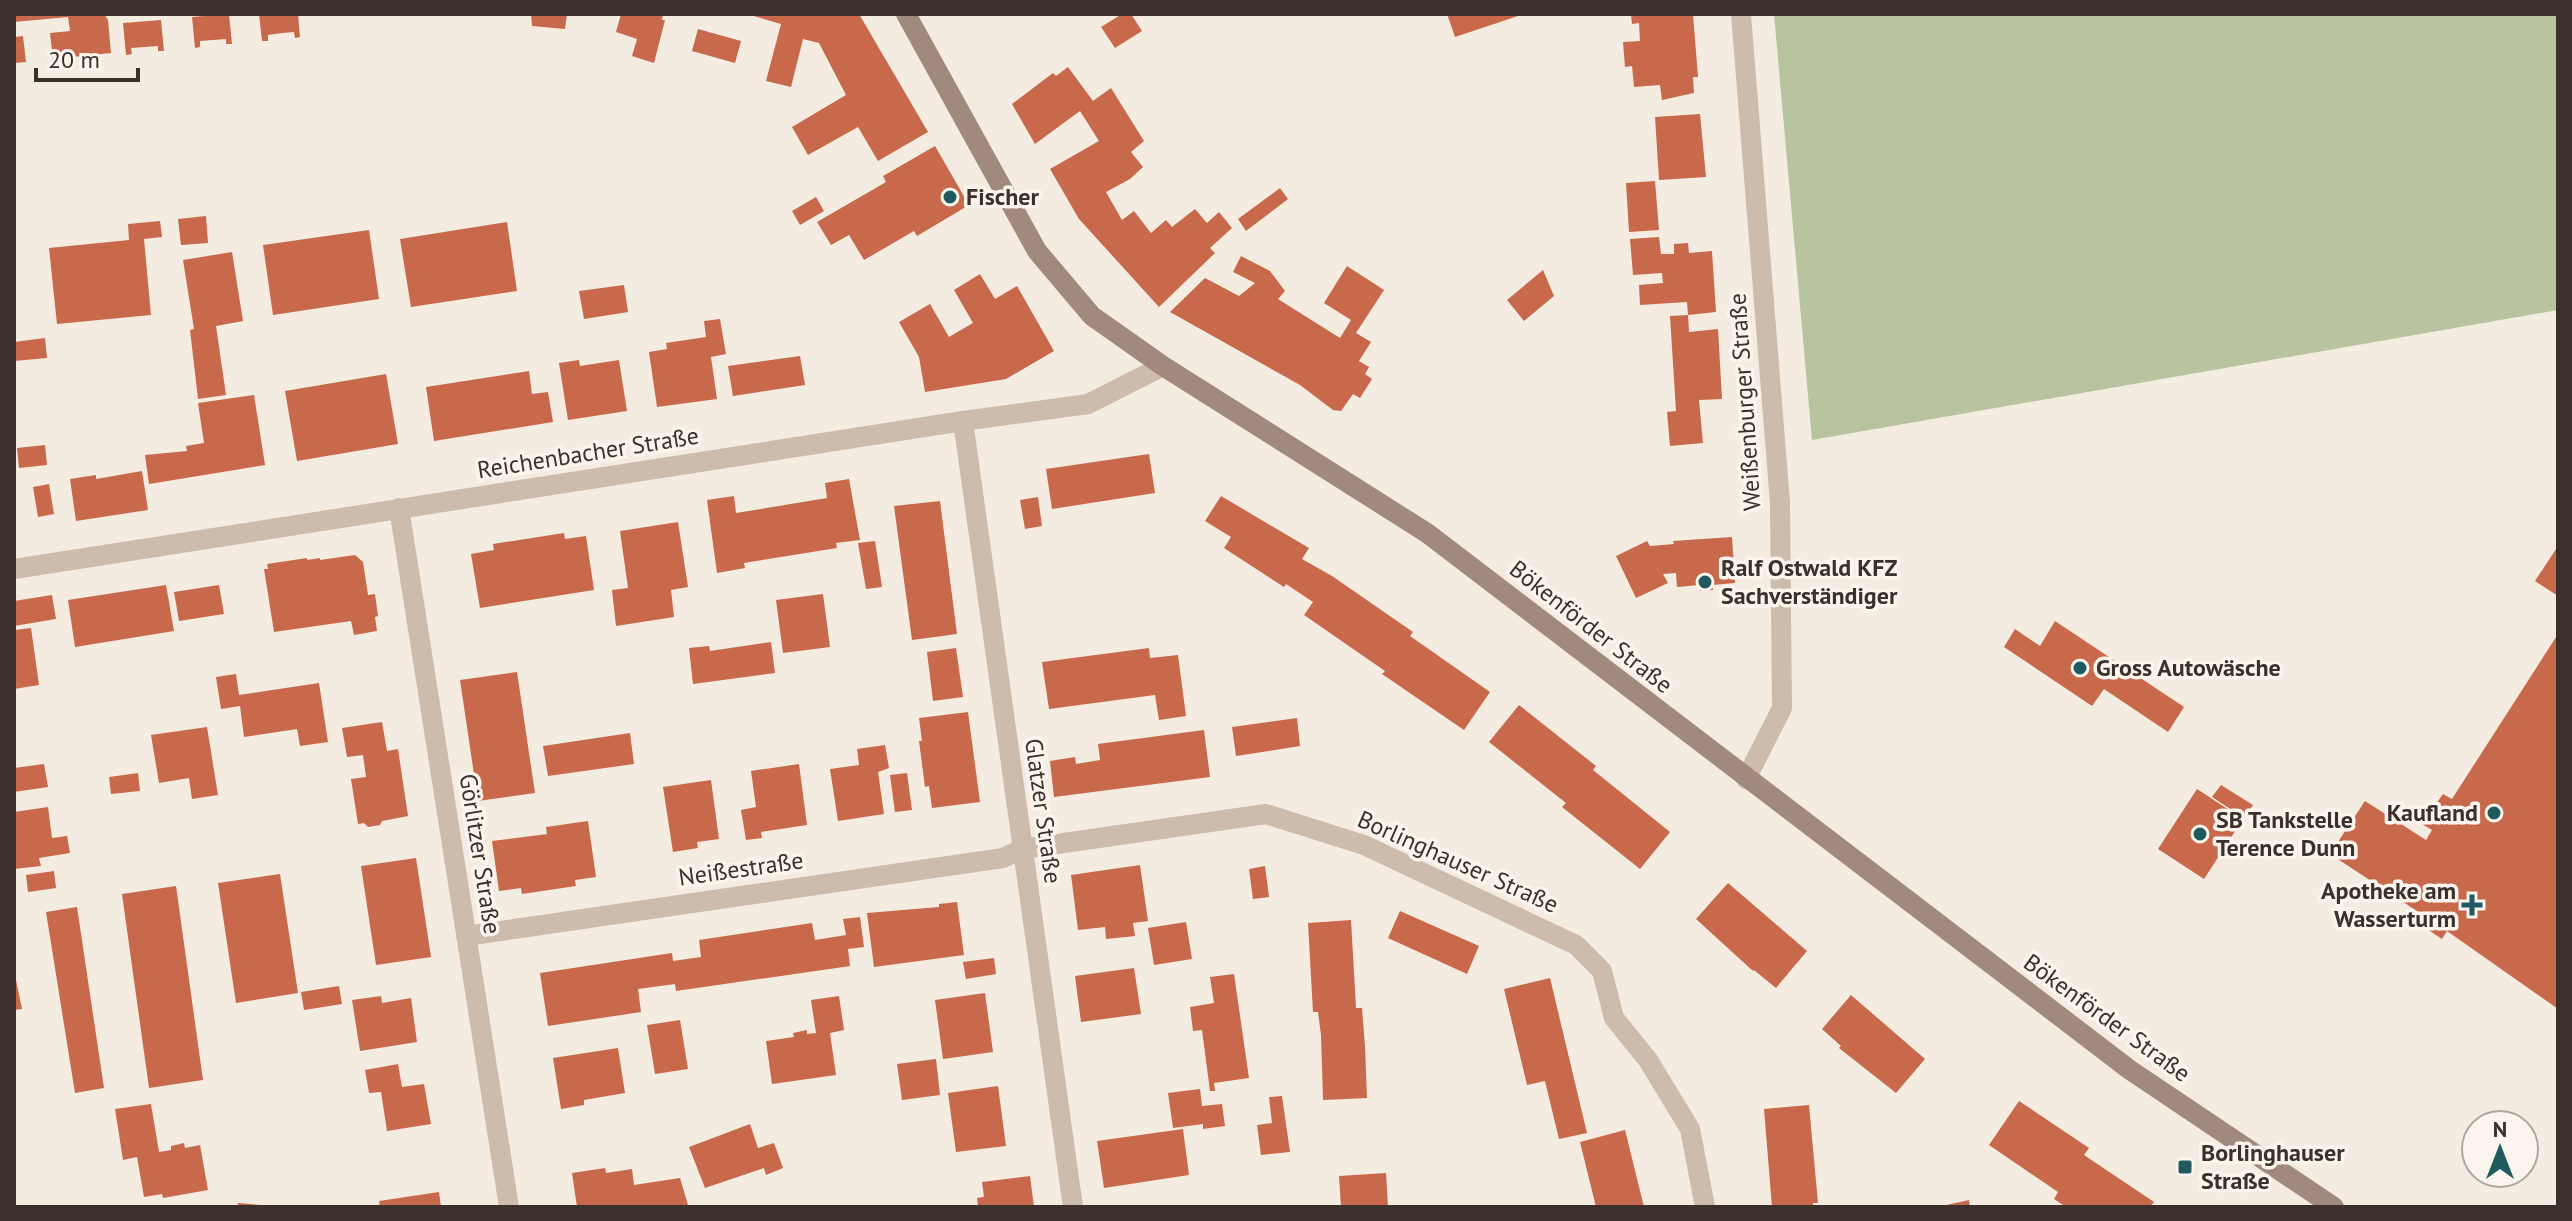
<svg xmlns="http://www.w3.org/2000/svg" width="2572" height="1221" viewBox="0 0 2572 1221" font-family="'PT Sans',sans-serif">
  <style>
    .grass { fill: #b8c4a0 }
    .building { fill: #c8694b }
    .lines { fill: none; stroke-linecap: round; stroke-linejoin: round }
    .street { stroke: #cdbbac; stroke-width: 20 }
    .secondary { stroke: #a18a7d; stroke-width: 20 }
    .poi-dot { fill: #1f5a5e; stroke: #fbf5ee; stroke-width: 3 }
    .labels { text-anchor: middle; stroke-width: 7; stroke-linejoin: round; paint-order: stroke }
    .poi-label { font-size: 24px; font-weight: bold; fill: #3b302b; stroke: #fbf5ee; text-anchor: start }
    .street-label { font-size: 24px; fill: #3b302b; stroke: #fbf5ee }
  </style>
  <rect width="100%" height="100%" fill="#f4ebe1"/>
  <path class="grass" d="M1774 14H2558V310L1812 440Z"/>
  <path class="building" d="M14 14H104L108 20 111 53 53 59 50 33 70 31 68 17 14 22Z
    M229 14 232 44H226V39L200 41V47L195 48 192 17Z
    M259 14H298L300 37 295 38 294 32 282 33 268 35V41H262Z
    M531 14H567L565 29 532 26Z
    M621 14H663L662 20H665L654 63 632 56 637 39 616 32Z
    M747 14H859L928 132 878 161 858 127 808 155 792 127 846 95 819 43 803 39 791 87 766 81 781 24Z
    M1122 14H1131L1142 31 1115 48 1101 27Z
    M1447 14H1520L1521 15 1455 37Z
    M1631 14H1693L1698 77H1693L1694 93 1662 100 1660 85 1634 87 1632 66 1625 67 1623 42 1640 41 1639 23 1632 24Z
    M161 20 164 51H158V46L131 48 132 54 126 55 123 23Z
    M698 29 741 41 735 63 692 51Z
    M23 36 26 62 14 63V37Z
    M1068 67 1093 101 1111 88 1144 141 1131 152 1143 167 1130 179 1106 192 1122 220 1134 211 1151 233 1166 220 1172 227 1195 209 1207 223 1219 212 1232 228 1210 248 1215 253 1159 307 1079 219 1050 169 1099 141 1080 111 1035 144 1012 104 1053 73 1056 76Z
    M1700 114 1706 177 1659 180 1655 117Z
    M935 146 969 205 917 236 914 231 864 260 849 235 831 245 817 222 886 182 883 176Z
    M1655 181 1659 230 1629 232 1626 183Z
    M1280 188 1288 199 1246 231 1238 219Z
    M816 197 824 211 800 225 792 211Z
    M206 216 208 243 181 245 178 219Z
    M160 221 162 237 144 239 151 315 57 324 49 248 129 240 128 224Z
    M507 222 517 291 411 307 400 239Z
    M369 230 379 299 273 315 263 245Z
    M1659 237 1661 254H1674V244L1688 243 1689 253 1712 251 1716 312 1688 315 1687 302 1640 305 1639 285 1663 283 1662 273 1633 275 1630 239Z
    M232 252 243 321 216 326 226 395 198 399 190 330 194 329 183 260Z
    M1241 256 1270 271 1285 291 1278 299 1340 338 1351 320 1324 303 1347 266 1384 290 1356 333 1371 342 1359 361 1369 367 1365 374 1372 379 1360 398 1353 394 1341 411 1333 410 1300 385 1170 312 1205 278 1239 296 1255 283 1233 272Z
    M1543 270 1554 296 1524 321 1507 300Z
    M980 274 995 299 1017 286 1054 351 1006 379 925 392 919 357 899 322 930 304 949 337 973 323 954 290Z
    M624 285 628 312 584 319 579 291Z
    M1688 315 1689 332 1718 329 1722 399 1699 400 1703 443 1670 446 1667 412 1676 411 1670 316Z
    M720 319 726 354 711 357 717 399 657 407 649 352 667 349 666 343 706 337 704 321Z
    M45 338 47 358 14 361V342Z
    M800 356 805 385 733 396 728 366Z
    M579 360 580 366 619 360 627 411 568 420 559 363Z
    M529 371 532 394 548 392 553 422 434 441 426 387Z
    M386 374 398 444 297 461 285 391Z
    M254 395 265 465 149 484 145 455 187 451 186 446 204 443 198 403Z
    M45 445 47 465 19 468 17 448Z
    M1149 454 1155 493 1052 509 1046 469Z
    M142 471 148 510 76 521 70 479 96 475V479Z
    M849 479 860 540 836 543 837 548 744 563 745 568 717 573 707 500 734 496 736 513 827 498 825 483Z
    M49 484 54 514 38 517 33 487Z
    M1221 496 1309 548 1302 559 1332 576 1413 632 1410 636 1490 692 1464 730 1382 674 1385 671 1304 615 1313 602 1286 584 1284 587 1224 548 1231 537 1205 521Z
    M1038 497 1042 526 1025 529 1020 500Z
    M940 501 957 634 912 640 894 506Z
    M678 522 688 587 671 590 674 617 616 626 612 590 628 588 620 531Z
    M564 533 565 539 586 536 594 590 480 608 471 554 494 550 493 544Z
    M1732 537 1735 583 1712 585 1713 590 1700 591V585L1677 587 1676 573 1663 574 1668 583 1636 598 1616 556 1647 541 1650 546 1674 544 1673 541Z
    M875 541 882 587 866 589 858 543Z
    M2558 546V596L2535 581Z
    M355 555 363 562 368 595 375 594 378 616 375 617 377 631 354 635 351 621 274 632 264 569H268L267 564 307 558V560L320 558V560Z
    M166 585 174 631 75 647 68 600Z
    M219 585 224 614 179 621 174 592Z
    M823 594 830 647 783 653 776 600Z
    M52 595 56 619 14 626V601Z
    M2055 621 2184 707 2168 732 2104 689 2092 706 2004 647 2015 629 2040 646Z
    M31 628 39 685 14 689V630Z
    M2558 634V1009L2447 931 2442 939 2418 923 2423 915 2330 854 2365 801 2426 840 2432 830 2422 824 2443 794 2452 799Z
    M771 642 775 673 693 684 689 648 709 646 710 651Z
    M956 648 963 697 933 701 927 652Z
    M1149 648 1150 658 1178 655 1186 716 1159 720 1155 695 1049 709 1042 662Z
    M517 672 535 793 478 801 460 680Z
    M236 674 239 695 319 683 328 742 300 746 297 729 244 737 240 706 221 709 216 677Z
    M1519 705 1596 766 1593 770 1670 832 1640 869 1562 807 1566 803 1489 742Z
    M968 712 980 802 932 808 929 786 925 787 919 741H922L919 718Z
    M1297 718 1300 746 1236 756 1232 727Z
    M382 722 387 751 398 749 408 816 382 821 380 825 368 827 364 823 358 824 351 779 366 777 363 755 347 757 342 728Z
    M207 727 218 795 192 799 189 778 159 783 151 735Z
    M1204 730 1210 777 1054 797 1050 761 1075 757 1076 764 1100 760 1098 744Z
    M630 733 634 764 548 776 543 746Z
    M885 745 889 768 878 772 884 814 838 821 830 769 859 765 857 749Z
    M44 764 48 787 14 792V768Z
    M799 764 807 825 761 832 762 838 746 840 741 810 756 807 751 771Z
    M138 773 140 791 111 794 109 777Z
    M907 773 912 810 895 812 890 775Z
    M711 780 719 839 697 842 698 848 673 852 663 787Z
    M2221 785 2253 805 2244 818 2212 797Z
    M2197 789 2243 819 2204 879 2158 849Z
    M48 807 52 838 67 836 70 853 39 858 41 866 14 869V812Z
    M588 821 596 877 575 880 576 886 522 894 521 888 499 891 492 841 547 834 546 827Z
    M416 858 431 957 376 965 361 866Z
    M1140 865 1148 921 1133 923 1135 936 1106 939 1105 927 1078 930 1071 875Z
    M1265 866 1269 897 1253 899 1249 869Z
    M54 871 56 888 28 892 26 875Z
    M280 874 298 993 236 1003 218 883Z
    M1728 883 1807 951 1776 988 1754 970 1753 971 1696 919Z
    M176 886 203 1080 149 1088 122 894Z
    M957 902 964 955 874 967 867 913 939 907V904Z
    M77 907 104 1088 75 1093 46 912Z
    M1400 911 1479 946 1467 974 1388 938Z
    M860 917 864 947 848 949 850 966 676 991 675 984 638 989 641 1012 548 1026 540 973 672 953 673 961 701 957 699 940 812 923 815 940 846 935 843 919Z
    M1351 920 1356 1008H1362L1365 1046 1367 1098 1323 1100 1321 1035 1318 1012H1313L1308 923Z
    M1186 922 1192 959 1154 965 1148 928Z
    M994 958 996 974 966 979 963 962Z
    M1134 968 1141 1014 1081 1022 1075 976Z
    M14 970 22 1009 14 1010Z
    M1234 974 1249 1078 1214 1083 1215 1091H1210L1202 1030 1193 1031 1190 1007 1214 1003 1210 977Z
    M1550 978 1587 1133 1559 1139 1545 1081 1527 1085 1504 989Z
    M339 986 342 1004 304 1010 301 992Z
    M985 993 993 1052 943 1059 935 1000Z
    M1851 995 1925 1059 1896 1093 1839 1048 1841 1046 1822 1029Z
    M381 996 382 1003 411 998 417 1042 360 1051 352 1000Z
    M839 996 844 1030 830 1033 836 1075 772 1084 766 1041 794 1037 793 1033 807 1030V1034L816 1033 811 1000Z
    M680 1020 688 1069 655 1074 647 1025Z
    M618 1048 625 1093 584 1100V1105L561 1109 553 1058Z
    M936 1059 940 1095 902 1100 897 1064Z
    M398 1064 402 1087 424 1084 431 1124 387 1131 381 1092 369 1093 365 1070Z
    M998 1086 1006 1146 956 1152 948 1093Z
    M1200 1089 1202 1106 1222 1104 1225 1126 1203 1129V1124L1173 1128 1168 1093Z
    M1282 1096 1290 1152 1261 1155 1257 1125 1272 1123 1269 1097Z
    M2019 1101 2089 1148 2084 1155 2154 1202 2150 1207H2066L2054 1199 2058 1192 1989 1145Z
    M151 1104 159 1152 171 1150V1146L184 1143 185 1148 200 1145 208 1190 163 1198 162 1194 144 1197 137 1157 123 1160 115 1109Z
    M1809 1105 1818 1203H1813V1207H1772L1764 1109Z
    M750 1124 758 1148 774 1143 783 1168 766 1175 764 1168 705 1188 689 1147Z
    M1183 1129 1189 1175 1104 1188 1097 1141Z
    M1625 1130 1644 1207H1596L1580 1142Z
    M605 1168 606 1173 632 1169 634 1185 680 1178 688 1205 680 1207H577L572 1173Z
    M1386 1173 1388 1207H1341L1339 1176Z
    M1030 1176 1034 1207H978L977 1198 984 1197 982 1182Z
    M439 1192 441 1207H380L379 1201Z
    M1969 1200 1970 1207H1942V1206Z
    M238 1203 261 1205V1207H238Z"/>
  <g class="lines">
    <path class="street" d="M1741 14 1780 503 1782 708 1746 779
      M963 421 1073 1207
      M399 508 509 1207
      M14 569 963 421 1088 404 1163 366
      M466 936 1003 858 1022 849 1266 814 1364 845 1576 945 1602 971 1614 1018 1648 1060 1690 1129 1705 1207"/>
    <path class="secondary" d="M906 14 1037 251 1092 316 1163 366 1427 533 2130 1070 2334 1207"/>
  </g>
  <g class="poi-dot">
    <circle cx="950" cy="197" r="8"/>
    <circle cx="1705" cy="582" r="8"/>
    <circle cx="2080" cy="668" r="8"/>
    <circle cx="2494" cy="813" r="8"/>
    <circle cx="2200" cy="834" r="8"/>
    <path d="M2468 893h8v8h8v8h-8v8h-8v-8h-8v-8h8z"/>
    <rect x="2177" y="1159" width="16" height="16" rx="4"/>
  </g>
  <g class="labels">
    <g class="poi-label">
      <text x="966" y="205">Fischer</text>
      <text x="1721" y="576">Ralf Ostwald KFZ<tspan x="1721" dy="28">Sachverständiger</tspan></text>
      <text x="2096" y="676">Gross Autowäsche</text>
      <text x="2478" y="821" text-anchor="end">Kaufland</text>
      <text x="2216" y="828">SB Tankstelle<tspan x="2216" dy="28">Terence Dunn</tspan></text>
      <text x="2456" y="899" text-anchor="end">Apotheke am<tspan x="2456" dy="28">Wasserturm</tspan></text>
      <text x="2201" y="1161">Borlinghauser<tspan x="2201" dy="28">Straße</tspan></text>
    </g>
    <g class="street-label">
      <text transform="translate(1745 402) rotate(-94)" y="8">Weißenburger Straße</text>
      <text transform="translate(588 453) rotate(-9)" y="8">Reichenbacher Straße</text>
      <text transform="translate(1591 627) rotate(38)" y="8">Bökenförder Straße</text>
      <text transform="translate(1043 811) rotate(82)" y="8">Glatzer Straße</text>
      <text transform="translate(480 854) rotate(81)" y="8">Görlitzer Straße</text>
      <text transform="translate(1458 862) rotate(24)" y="8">Borlinghauser Straße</text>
      <text transform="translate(741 869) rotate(-8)" y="8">Neißestraße</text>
      <text transform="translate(2107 1018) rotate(36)" y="8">Bökenförder Straße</text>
    </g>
  </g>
  <rect width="2572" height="1221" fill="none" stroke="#3b302b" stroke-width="32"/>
  <g transform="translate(2500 1149)"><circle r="38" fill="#fbf5ee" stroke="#aea6a0" stroke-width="2"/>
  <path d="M0-6L14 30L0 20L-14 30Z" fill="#1f5a5e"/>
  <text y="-12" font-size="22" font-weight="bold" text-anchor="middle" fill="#3b302b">N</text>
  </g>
  <path d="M36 68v12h102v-12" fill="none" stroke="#3b302b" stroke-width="4"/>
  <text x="48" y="68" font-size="24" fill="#3b302b" stroke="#fbf5ee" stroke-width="6" paint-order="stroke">20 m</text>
</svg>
